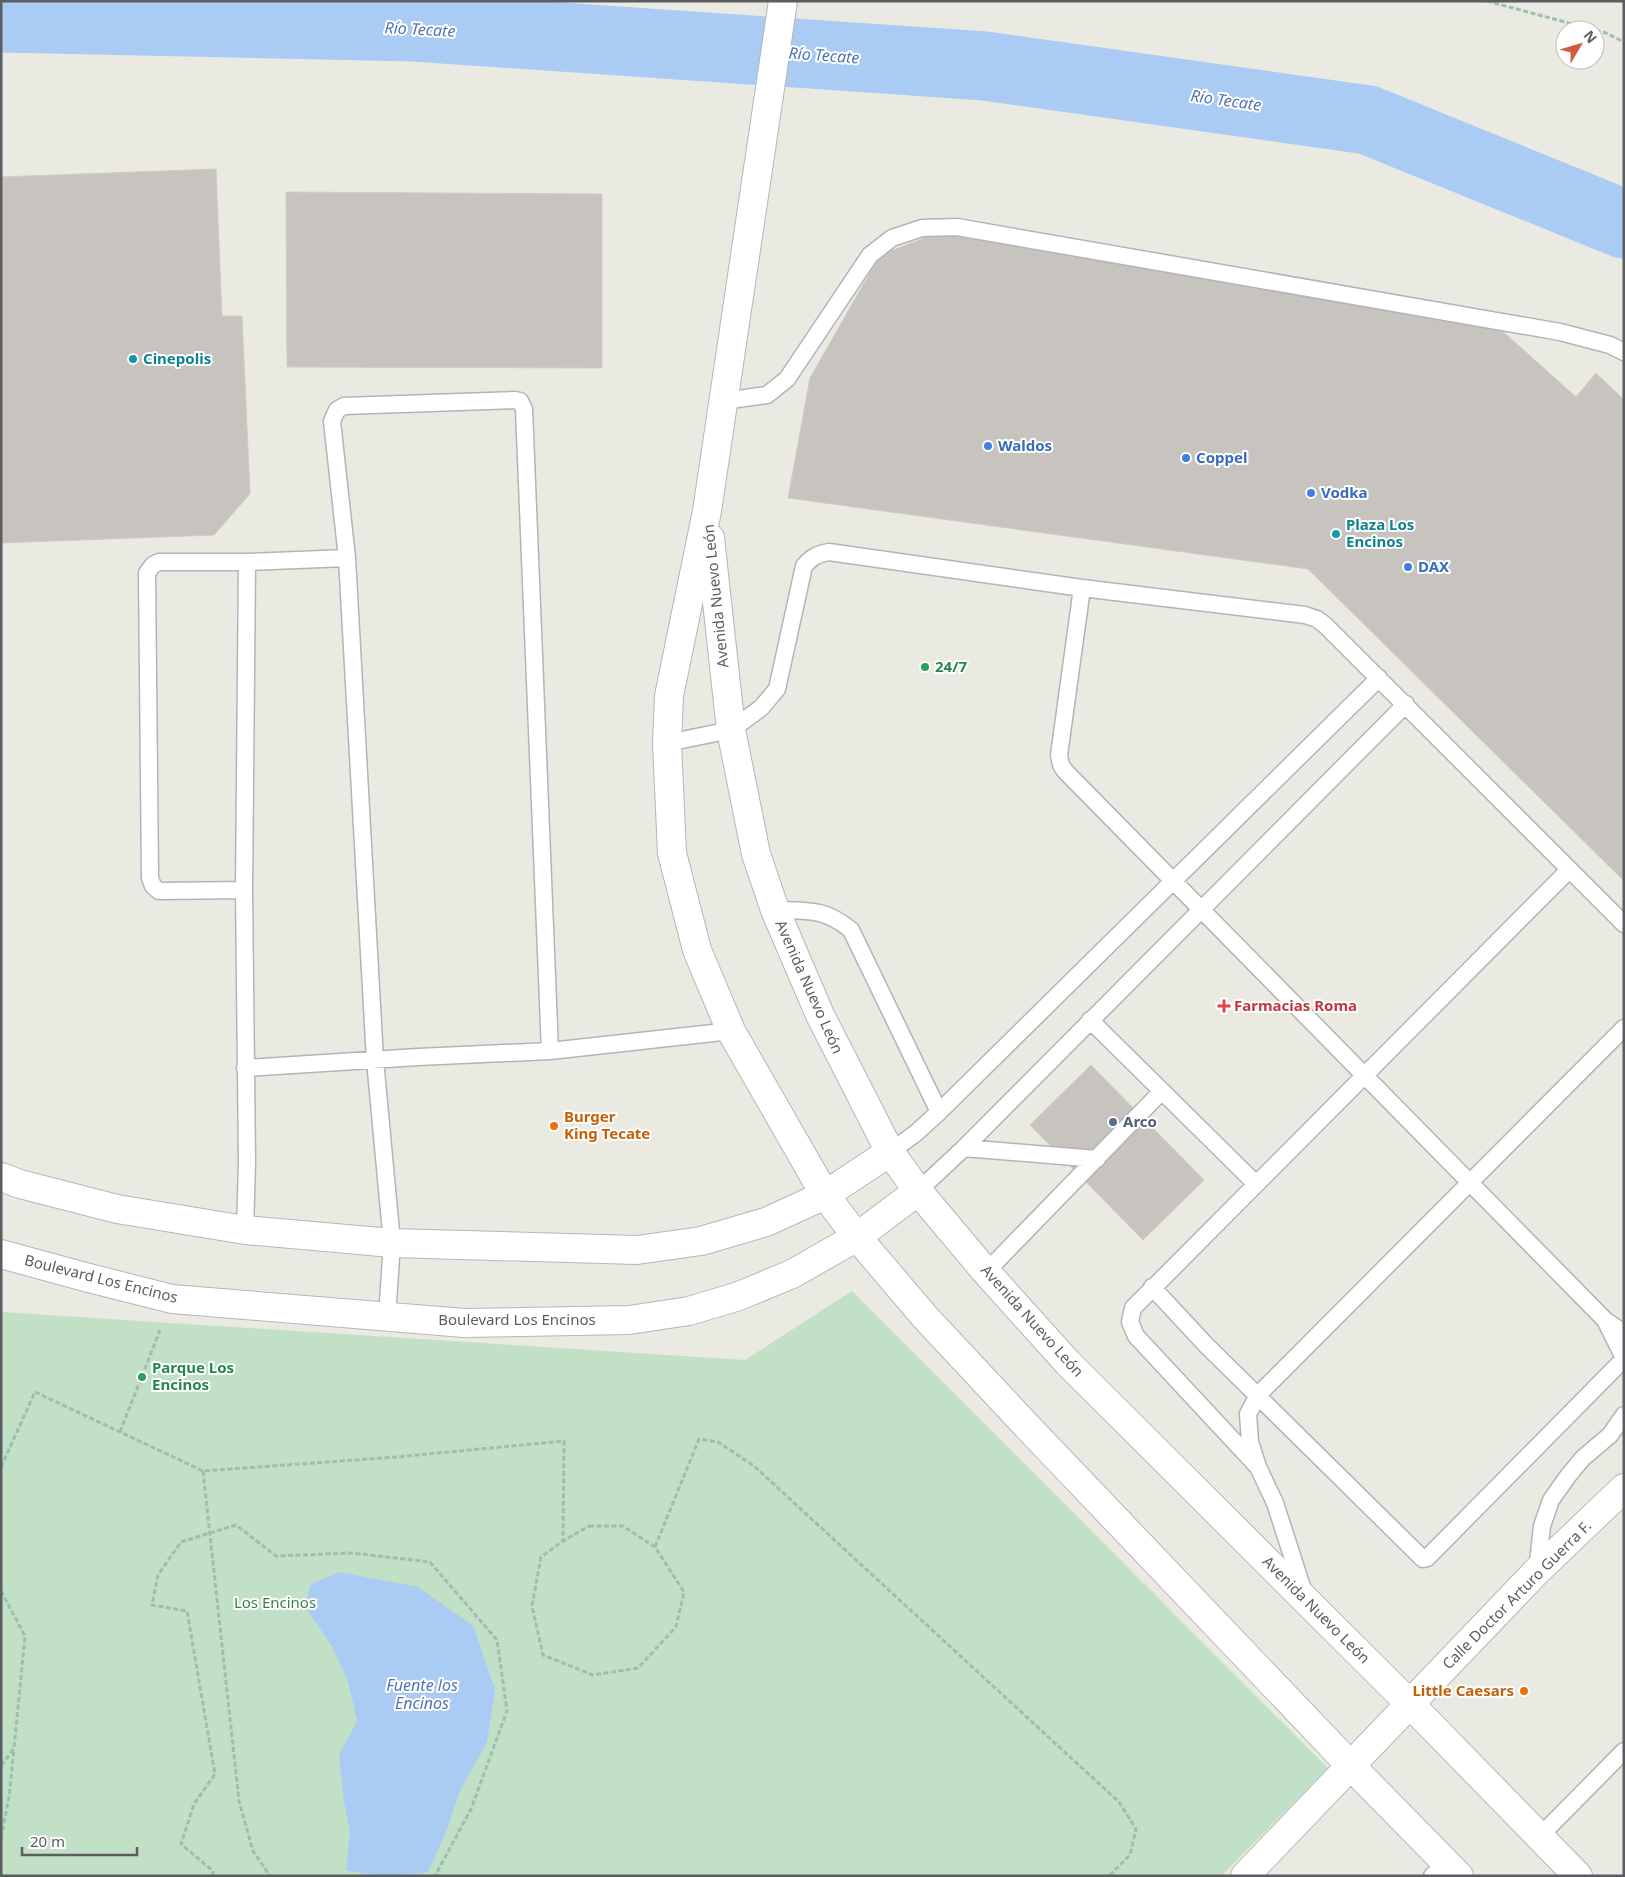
<svg xmlns="http://www.w3.org/2000/svg" width="1625" height="1877" viewBox="0 0 1625 1877" font-family="'Noto Sans',sans-serif">
  <style>
    .green { fill: #c1e0c5 }
    .water { fill: #aacbf4 }
    .lines { fill: none; stroke-linecap: round; stroke-linejoin: round }
    .river { stroke: #aacbf4; stroke-width: 69 }
    .building { fill: #c7c4bf; stroke: #cfcdc1 }
    .lane-casing { stroke: #b3b4b8; stroke-width: 19 }
    .secondary-casing { stroke: #b4b6bb; stroke-width: 30 }
    .path { stroke: #9cc0aa; stroke-width: 3; stroke-dasharray: 5 2.5; stroke-linecap: butt }
    .lane { stroke: #fff; stroke-width: 16 }
    .secondary { stroke: #fff; stroke-width: 28 }
    .culture-dot { fill: #0f9aa8; stroke: #fff; stroke-width: 2 }
    .shop-dot { fill: #3f7fe0; stroke: #fff; stroke-width: 2 }
    .leisure-dot { fill: #2e9e5b; stroke: #fff; stroke-width: 2 }
    .health-dot { fill: #e0444e; stroke: #fff; stroke-width: 2 }
    .service-dot { fill: #5c6f8a; stroke: #fff; stroke-width: 2 }
    .food-dot { fill: #e8710a; stroke: #fff; stroke-width: 2 }
    .labels { text-anchor: middle; stroke-width: 4; stroke-linejoin: round; paint-order: stroke }
    .culture-label { font-size: 15px; font-weight: bold; fill: #0d838f; stroke: #fff; text-anchor: start }
    .shop-label { font-size: 15px; font-weight: bold; fill: #366cbe; stroke: #fff; text-anchor: start }
    .street-label { font-size: 15px; fill: #5b5d61; stroke: #fff }
    .leisure-label { font-size: 15px; font-weight: bold; fill: #27864d; stroke: #fff; text-anchor: start }
    .health-label { font-size: 15px; font-weight: bold; fill: #be3a42; stroke: #fff; text-anchor: start }
    .food-label { font-size: 15px; font-weight: bold; fill: #c56008; stroke: #fff; text-anchor: start }
    .service-label { font-size: 15px; font-weight: bold; fill: #4e5e75; stroke: #fff; text-anchor: start }
    .park-label { font-size: 15px; fill: #3e7d48; stroke: #fff }
    .water-label { font-size: 16px; font-style: italic; fill: #5075b4; stroke: #fff }
  </style>
  <rect width="100%" height="100%" fill="#ebeae2"/>
  <path class="green" d="M852 1291 1328 1768 1221 1876H1V1312L745 1360Z"/>
  <path class="water" d="M340 1572 418 1587 473 1626 495 1689 487 1742 460 1791 445 1834 428 1872C400 1877 373 1877 346 1870L350 1832 344 1802 339 1755 357 1721 348 1681 332 1646 305 1607 311 1584Z"/>
  <g class="lines">
    <path class="river" d="M1 18 414 27 985 66 1368 120 1624 224"/>
  </g>
  <path class="building" d="M216 169 222 316H242L250 494 214 535 1 543V177Z
    M286 192 602 194V368L287 367Z
    M943 231 1498 327 1576 397 1596 373 1624 400V881L1308 569 788 498 810 378 880 255Z
    M1091 1065 1204 1180 1143 1240 1030 1125Z"/>
  <g class="lines">
    <g class="lane-casing">
      <path id="lane" d="M723 401 767 395 787 379 870 255 892 238 922 228 957 227 1560 332 1610 345 1624 352
        M1082 588 1059 755 1061 765 1065 771 1605 1320 1624 1333
        M667 743 731 730 761 708 777 689 804 566C812 557 817 554 829 552L1082 588 1305 615 1317 619 1325 625 1624 924
        M244 890 159 891 153 886 150 878 147 573 153 565 159 562H247
        M775 910C808 911 824 908 851 930L939 1112
        M1090 1020 1256 1184
        M245 1068 418 1057 550 1051 731 1031
        M964 1148 1097 1159
        M890 1152 916 1133 939 1112 1379 678
        M918 1191 964 1148 1406 704
        M245 1230 247 1162 244 890 247 562 347 558
        M986 1272 1162 1091
        M1152 1287 1206 1345 1423 1559 1427 1558 1624 1359
        M387 1317 392 1243 375 1060 347 558 332 421 337 410 344 406 514 400 520 401 524 409 550 1051
        M1606 1322 1624 1358
        M1258 1467 1136 1336 1130 1322 1133 1308 1569 870
        M1537 1571 1542 1526 1551 1500 1568 1476 1583 1458 1610 1435 1624 1415
        M1304 1593 1275 1503 1258 1467 1250 1442 1248 1414 1258 1395 1624 1028
        M1540 1836 1624 1751
        M1432 1876 1447 1863"/>
    </g>
    <g class="secondary-casing">
      <path id="secondary" d="M783 1 707 511 669 696 667 743 672 853 697 950 731 1031 825 1195 857 1237 925 1317 1024 1423 1351 1766 1459 1876
        M710 538 731 730 756 854 775 910 820 1015 890 1152 918 1191 986 1272 1068 1363 1410 1704 1578 1876
        M1 1177 20 1184 117 1209 245 1230 392 1243 637 1250 701 1241 766 1222 825 1195 890 1152
        M1 1254 85 1277 172 1299 464 1323 629 1320 689 1311 739 1296 792 1274 857 1237 918 1191
        M1245 1876 1537 1571 1624 1488"/>
    </g>
    <path class="path" d="M1487 1 1606 33 1624 42
      M120 1432 160 1330
      M1 1467 35 1392 203 1471 396 1457 564 1441 563 1541
      M203 1471 239 1801 253 1851 270 1876
      M589 1526H623L655 1547 684 1592 676 1627 638 1668 593 1675 543 1655 532 1606 541 1557 563 1541Z
      M655 1547 699 1439 718 1442 754 1466 1119 1802 1136 1829 1130 1855 1109 1876
      M1 1591 25 1636 14 1748 1 1766
      M1 1838 9 1797 14 1749
      M213 1876V1871L181 1844 194 1804 215 1774 187 1611 152 1605 158 1575 181 1542 236 1525 276 1556 352 1553 430 1562 497 1640 507 1711 471 1809 435 1876"/>
    <use href="#lane" class="lane"/>
    <use href="#secondary" class="secondary"/>
  </g>
  <g class="culture-dot">
    <circle cx="133" cy="359" r="5"/>
    <circle cx="1336" cy="534" r="5"/>
  </g>
  <g class="shop-dot">
    <circle cx="988" cy="446" r="5"/>
    <circle cx="1186" cy="458" r="5"/>
    <circle cx="1311" cy="493" r="5"/>
    <circle cx="1408" cy="567" r="5"/>
  </g>
  <g class="leisure-dot">
    <circle cx="925" cy="667" r="5"/>
    <circle cx="142" cy="1377" r="5"/>
  </g>
  <path class="health-dot" d="M1221.5 998.5h5v5h5v5h-5v5h-5v-5h-5v-5h5z"/>
  <circle class="service-dot" cx="1113" cy="1122" r="5"/>
  <g class="food-dot">
    <circle cx="554" cy="1126" r="5"/>
    <circle cx="1524" cy="1691" r="5"/>
  </g>
  <g class="labels">
    <g class="culture-label">
      <text x="143" y="364">Cinepolis</text>
      <text x="1346" y="530">Plaza Los<tspan x="1346" dy="17">Encinos</tspan></text>
    </g>
    <g class="shop-label">
      <text x="998" y="451">Waldos</text>
      <text x="1196" y="463">Coppel</text>
      <text x="1321" y="498">Vodka</text>
      <text x="1418" y="572">DAX</text>
    </g>
    <g class="street-label">
      <text transform="translate(716 596) rotate(-96)" y="5">Avenida Nuevo León</text>
      <text transform="translate(809 987) rotate(66)" y="5">Avenida Nuevo León</text>
      <text transform="translate(101 1279) rotate(14)" y="5">Boulevard Los Encinos</text>
      <text x="517" y="1325">Boulevard Los Encinos</text>
      <text transform="translate(1032 1321) rotate(48)" y="5">Avenida Nuevo León</text>
      <text transform="translate(1517 1595) rotate(-45)" y="5">Calle Doctor Arturo Guerra F.</text>
      <text transform="translate(1316 1610) rotate(45)" y="5">Avenida Nuevo León</text>
    </g>
    <g class="leisure-label">
      <text x="935" y="672">24/7</text>
      <text x="152" y="1373">Parque Los<tspan x="152" dy="17">Encinos</tspan></text>
    </g>
    <g class="health-label">
      <text x="1234" y="1011">Farmacias Roma</text>
    </g>
    <g class="food-label">
      <text x="564" y="1122">Burger<tspan x="564" dy="17">King Tecate</tspan></text>
      <text x="1514" y="1696" text-anchor="end">Little Caesars</text>
    </g>
    <g class="service-label">
      <text x="1123" y="1127">Arco</text>
    </g>
    <g class="park-label">
      <text x="275" y="1608">Los Encinos</text>
    </g>
    <g class="water-label">
      <text transform="translate(420 29) rotate(3)" y="6">Río Tecate</text>
      <text transform="translate(824 55) rotate(4)" y="6">Río Tecate</text>
      <text transform="translate(1226 100) rotate(8)" y="6">Río Tecate</text>
      <text x="422" y="1691">Fuente los<tspan x="422" dy="18">Encinos</tspan></text>
    </g>
  </g>
  <rect width="1625" height="1877" fill="none" stroke="#5b5d61" stroke-width="5"/>
  <g transform="translate(1580 45) rotate(52)"><circle r="24" fill="#ffffff" stroke="#bdbec0"/>
  <path d="M0-4L9 19L0 12L-9 19Z" fill="#d35c40"/>
  <text y="-8" font-size="14" font-weight="bold" text-anchor="middle" fill="#5b5d61">N</text>
  </g>
  <path d="M22 1847v8h115v-8" fill="none" stroke="#5b5d61" stroke-width="2.5"/>
  <text x="30" y="1847" font-size="15" fill="#5b5d61" stroke="#ffffff" stroke-width="4" paint-order="stroke">20 m</text>
</svg>
